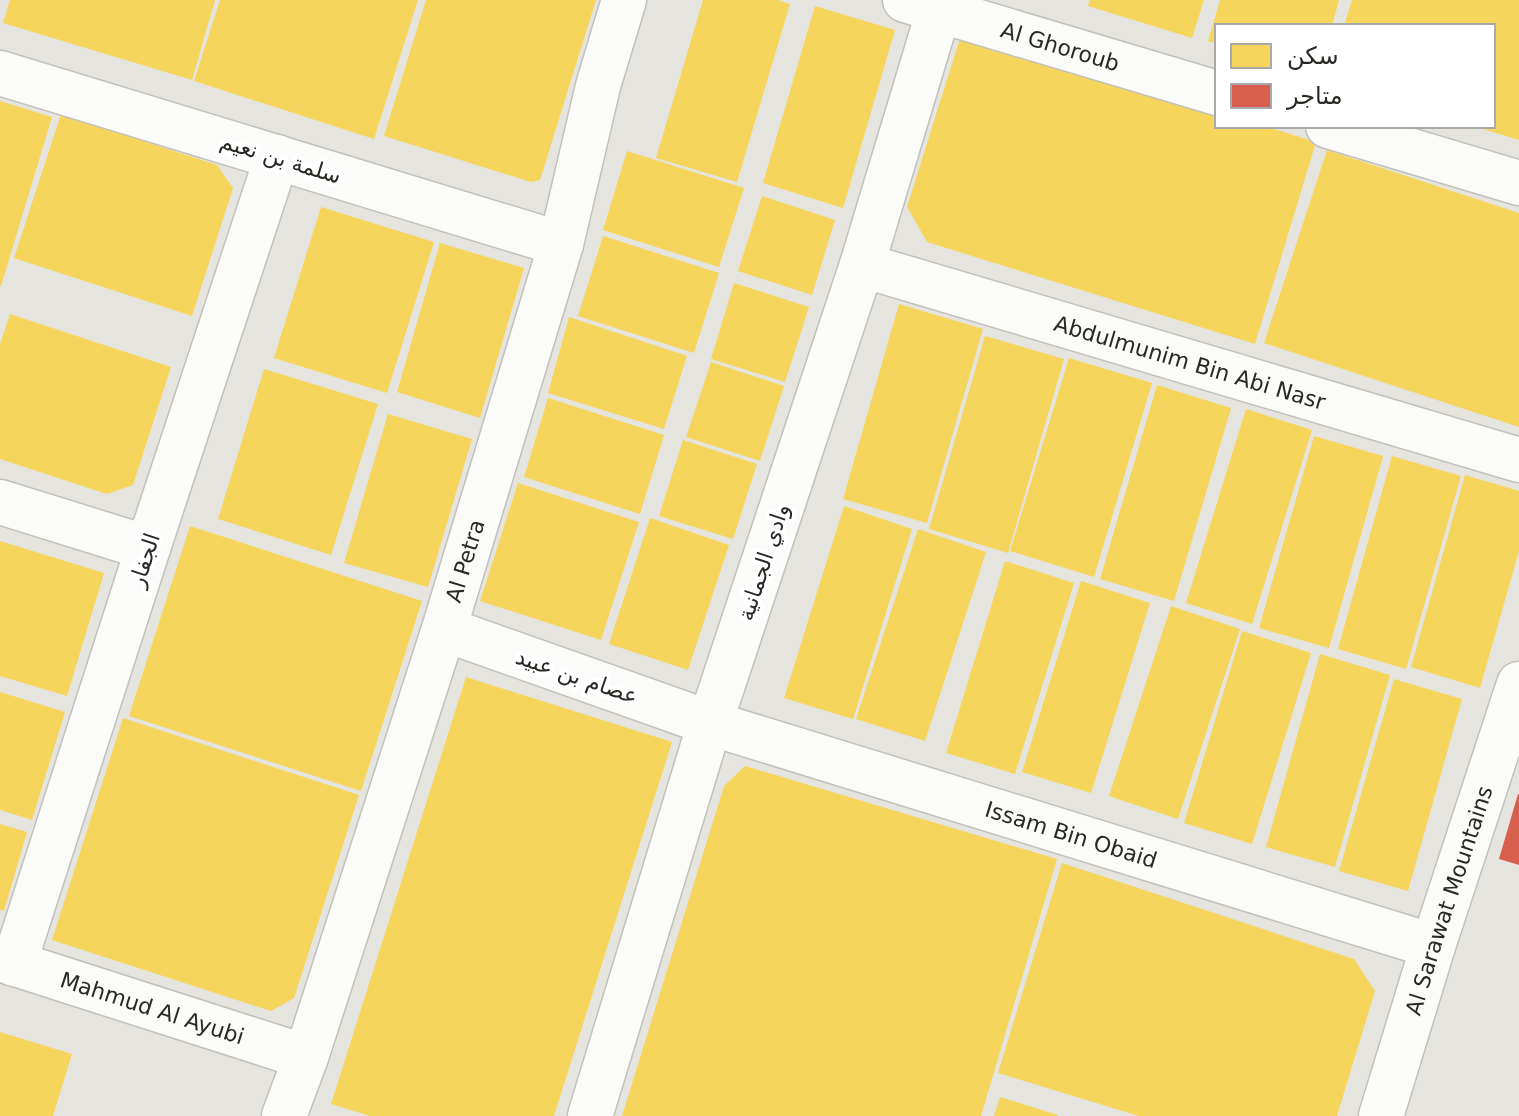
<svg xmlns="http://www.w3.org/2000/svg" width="1519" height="1116" viewBox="0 0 1519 1116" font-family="'DejaVu Sans',Cairo,sans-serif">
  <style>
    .homes { fill: #f6d55c }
    .shops { fill: #d6604d }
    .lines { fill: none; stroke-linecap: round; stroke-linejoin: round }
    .minor-casing { stroke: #c2c1bc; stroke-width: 47 }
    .minor { stroke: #fbfbfa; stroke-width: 44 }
    .labels { text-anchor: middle; stroke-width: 8; stroke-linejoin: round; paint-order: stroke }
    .street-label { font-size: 22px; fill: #292824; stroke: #fff }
  </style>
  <rect width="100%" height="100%" fill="#e6e4de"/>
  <path class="homes" d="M10 0H215L192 80 3 23Z
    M220 0H418L374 139 194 81Z
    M426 0H596L540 180 531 182 384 136Z
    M703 0H778L790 4 737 182 656 158Z
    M1090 0H1204L1192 38 1088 6Z
    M1220 0H1339L1332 26H1217V44L1208 41Z
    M1352 0H1519V140L1476 127 1493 126V26H1344Z
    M815 6 895 30 843 208 763 183Z
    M962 32 1217 111V126H1264L1316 142 1255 344 927 242 907 207Z
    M0 101 52 117 1 286H0Z
    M61 114 217 165 233 188 192 316 14 258Z
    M1327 150 1519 213V427L1264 343Z
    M627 151 744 188 719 267 603 230Z
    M762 196 835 220 812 295 738 271Z
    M321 207 434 242 387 393 274 358Z
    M603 236 719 273 694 353 578 316Z
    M440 243 524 268 480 418 397 392Z
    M734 283 809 307 785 382 711 359Z
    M899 304 983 329 927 523 843 499Z
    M10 314 171 367 133 485 107 494 0 459V344Z
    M569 317 687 356 664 429 548 393Z
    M985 336 1064 359 1008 553 929 529Z
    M1069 358 1152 383 1094 577 1010 551Z
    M711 362 784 386 760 461 686 437Z
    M264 369 378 404 331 555 218 519Z
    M1157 385 1231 408 1174 601 1100 579Z
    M548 398 664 435 640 514 524 477Z
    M1246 409 1312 430 1252 624 1186 603Z
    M388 414 472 439 428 587 344 563Z
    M1314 436 1383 456 1329 648 1259 628Z
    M683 440 757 464 733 539 659 516Z
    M1392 456 1461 476 1406 669 1338 649Z
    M1465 475 1519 491V551L1480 688 1411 667Z
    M518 483 639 522 601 640 480 601Z
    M844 506 912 529 853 719 784 698Z
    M650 518 729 545 688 670 609 644Z
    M190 526 422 601 361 791 129 716Z
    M918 529 986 552 925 741 856 719Z
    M0 541 104 573 67 696 0 676Z
    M1005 561 1074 583 1015 774 946 753Z
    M1081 581 1150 603 1091 793 1022 772Z
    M1171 606 1240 629 1178 819 1109 796Z
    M1242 631 1311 653 1252 844 1184 823Z
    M1320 654 1390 675 1335 867 1266 847Z
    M466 677 672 742 554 1116H370L331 1104Z
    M1394 679 1462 699 1408 891 1339 871Z
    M0 692 65 712 32 820 0 810Z
    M123 718 359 795 294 998 271 1011 52 940Z
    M745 766 1057 859 981 1116H622L724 786Z
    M0 824 27 832 4 911 0 910Z
    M1062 863 1354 959 1375 991 1337 1116H1139L998 1073Z
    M0 1032 72 1054 53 1116H0Z
    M1000 1097 1058 1115V1116H994Z"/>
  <path class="shops" d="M1518 794H1519V865L1499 859Z"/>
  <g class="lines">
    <g class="minor-casing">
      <g id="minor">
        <path id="s1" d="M905 0 1217 93"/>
        <path d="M0 73 561 244"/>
        <path d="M1328 126 1519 183"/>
        <path id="s2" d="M862 265 1519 460"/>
        <path d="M0 502 148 548"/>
        <path id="s3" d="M444 629 710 723 1433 946"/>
        <path id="s4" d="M0 959 306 1057"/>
        <path d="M14 964 148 548 277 157"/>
        <path id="s5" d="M284 1116 306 1057 444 629 561 244 598 86 624 0"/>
        <path d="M590 1116 710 723 862 265 939 10"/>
        <path id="s6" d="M1381 1116 1433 946 1519 684"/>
      </g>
    </g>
    <use href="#minor" class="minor"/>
  </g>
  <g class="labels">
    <g class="street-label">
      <text dy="8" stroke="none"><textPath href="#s1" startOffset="162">Al Ghoroub</textPath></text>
      <text transform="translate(281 158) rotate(17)" y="8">سلمة بن نعيم</text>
      <text dy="8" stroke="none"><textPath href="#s2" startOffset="342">Abdulmunim Bin Abi Nasr</textPath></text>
      <text transform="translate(144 560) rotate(-72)" y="8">الجفار</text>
      <text dy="8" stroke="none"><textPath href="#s5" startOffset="584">Al Petra</textPath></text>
      <text transform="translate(763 562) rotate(-72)" y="8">وادي الجمانية</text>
      <text transform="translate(577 676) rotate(19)" y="8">عصام بن عبيد</text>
      <text dy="8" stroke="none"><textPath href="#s3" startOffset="660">Issam Bin Obaid</textPath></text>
      <text dy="8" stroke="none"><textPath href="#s6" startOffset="226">Al Sarawat Mountains</textPath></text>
      <text dy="8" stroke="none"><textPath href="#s4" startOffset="160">Mahmud Al Ayubi</textPath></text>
    </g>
  </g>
  <rect x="1215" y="24" width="280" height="104" fill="#ffffff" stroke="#a9a9a7" stroke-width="2"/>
  <rect x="1231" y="44" width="40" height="24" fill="#f6d55c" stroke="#a9a9a7" stroke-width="2"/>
  <text x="1287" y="64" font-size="24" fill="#292824">سكن</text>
  <rect x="1231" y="84" width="40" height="24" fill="#d6604d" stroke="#a9a9a7" stroke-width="2"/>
  <text x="1287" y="104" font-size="24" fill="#292824">متاجر</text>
</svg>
